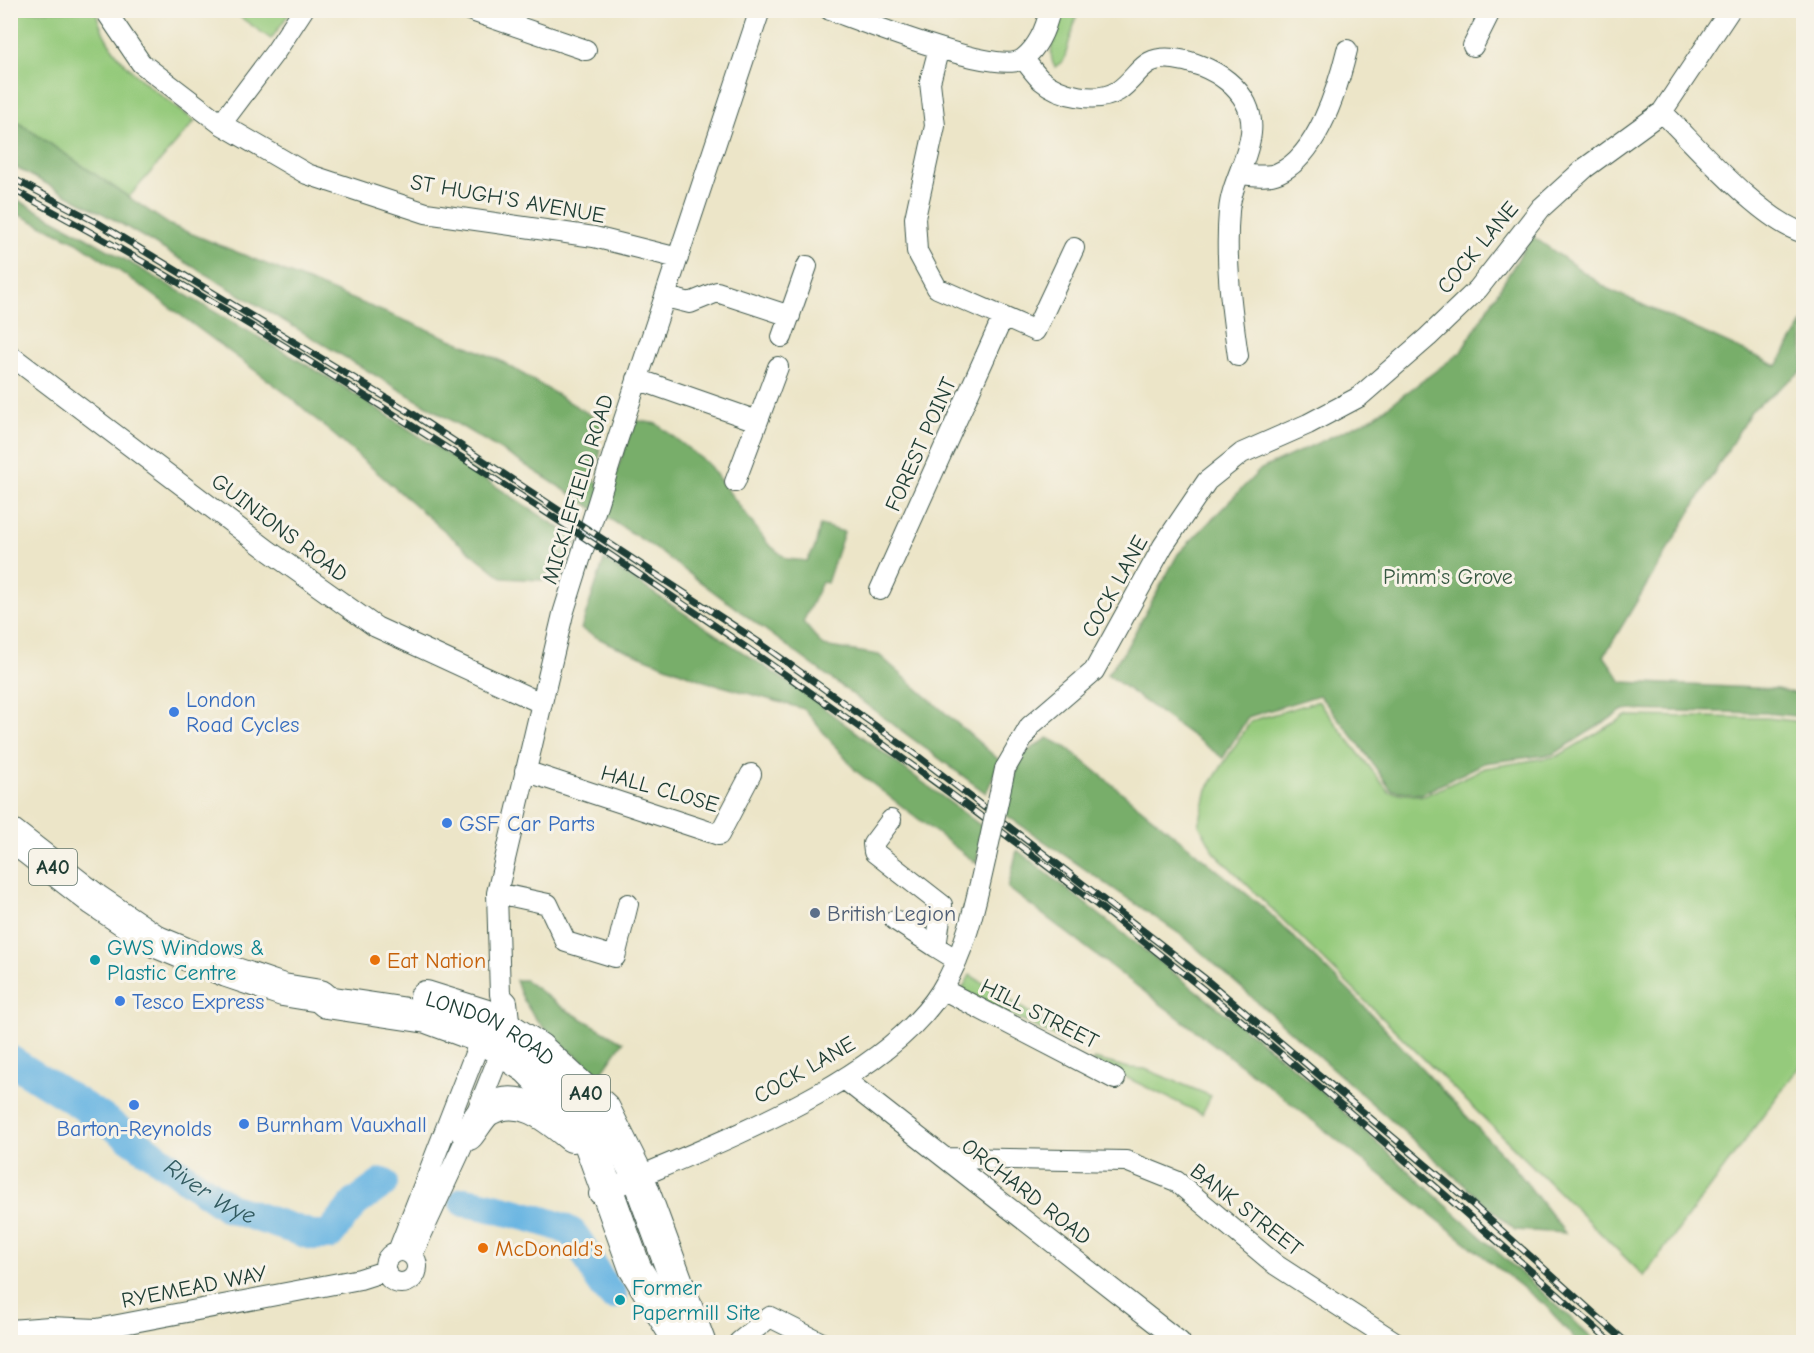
<svg xmlns="http://www.w3.org/2000/svg" width="1814" height="1353" viewBox="0 0 1814 1353" font-family="'Comic Neue',sans-serif">
  <style>
    .green { fill: #95ca7b; stroke: #5a8458; stroke-width: 1.5 }
    .forest { fill: #78ae6b; stroke: #4c7650; stroke-width: 1.5 }
    .lines { fill: none; stroke-linecap: round; stroke-linejoin: round }
    .river { stroke: #69b5e2; stroke-width: 30 }
    .minor-casing { stroke: #3e564a; stroke-width: 22 }
    .primary-casing { stroke: #3e564a; stroke-width: 34 }
    .minor { stroke: #fff; stroke-width: 20 }
    .primary { stroke: #fff; stroke-width: 32 }
    .rail-casing { stroke: #1f3d34; stroke-width: 7 }
    .rail { stroke: #f7f3e8; stroke-width: 4.5; stroke-dasharray: 14; stroke-linecap: butt }
    .minor-bridge-casing { stroke: #3e564a; stroke-width: 22; stroke-linecap: butt }
    .minor-bridge { stroke: #fff; stroke-width: 20 }
    .shop-dot { fill: #3f7fe0; stroke: #f7f3e8; stroke-width: 2 }
    .service-dot { fill: #5c6f8a; stroke: #f7f3e8; stroke-width: 2 }
    .culture-dot { fill: #0f9aa8; stroke: #f7f3e8; stroke-width: 2 }
    .food-dot { fill: #e8710a; stroke: #f7f3e8; stroke-width: 2 }
    .labels { text-anchor: middle; stroke-width: 6; stroke-linejoin: round; paint-order: stroke }
    .shield { fill: #f7f3e8; stroke: #60746a; stroke-width: 1.5 }
    .shield-label { font-size: 21px; font-weight: bold; fill: #1f3d34 }
    .street-label { font-size: 22px; fill: #1f3d34; stroke: #f7f3e8 }
    .park-label { font-size: 22px; fill: #375942; stroke: #f7f3e8 }
    .shop-label { font-size: 22px; fill: #366cbe; stroke: #f7f3e8; text-anchor: start }
    .service-label { font-size: 22px; fill: #4e5e75; stroke: #f7f3e8; text-anchor: start }
    .culture-label { font-size: 22px; fill: #0d838f; stroke: #f7f3e8; text-anchor: start }
    .food-label { font-size: 22px; fill: #c56008; stroke: #f7f3e8; text-anchor: start }
    .water-label { font-size: 24px; font-style: italic; fill: #325b60; stroke: #f7f3e8 }
  </style>
  <rect width="100%" height="100%" fill="#f7f3e8"/>
  <filter id="ink" filterUnits="userSpaceOnUse"><feTurbulence type="fractalNoise" baseFrequency=".0167" numOctaves="2"/><feDisplacementMap in="SourceGraphic" scale="12" xChannelSelector="R" yChannelSelector="G"/><feConvolveMatrix kernelMatrix="1 2 1 2 8 2 1 2 1" color-interpolation-filters="sRGB"/></filter>
  <filter id="wash" filterUnits="userSpaceOnUse"><feTurbulence type="fractalNoise" baseFrequency=".008" numOctaves="4" result="noise"/><feDisplacementMap in="SourceGraphic" scale="24" xChannelSelector="R" yChannelSelector="G"/><feGaussianBlur stdDeviation="1.35" result="paint"/><feColorMatrix in="noise" values="0 0 0 0 0 0 0 0 0 0 0 0 0 0 0 0 0 1.4 0 .05"/><feComposite in="paint" operator="in"/></filter>
  <g filter="url(#wash)">
    <rect width="100%" height="100%" fill="#ece5c8"/>
    <path class="green" d="M10 11H96C106 60 157 93 195 121L129 197 11 117Z
      M246 11V10L291 11 271 39 240 17Z
      M1061 11H1078L1064 60 1055 67C1045 53 1058 26 1061 11Z
      M1318 701 1389 792 1424 796 1485 768 1558 756 1626 716 1767 718 1803 722V1062L1644 1276 1215 853 1199 825 1207 789 1251 721Z
      M970 975 1074 1041 1073 1046 962 990Z
      M1094 1059 1129 1068 1145 1069 1211 1096 1202 1114 1092 1061Z"/>
    <path class="forest" d="M10 117 170 225 470 347 501 361 604 423 583 440 601 450 594 480 610 489 635 420 657 424 708 464 768 544 787 559 807 561 815 547 820 525 844 532 827 583 822 582 803 622 823 646 879 655 1000 761 986 793 649 544 516 459 113 219 11 165Z
      M10 196 79 233 341 385 578 540 560 581 503 578 454 539 288 395 144 288 77 242 11 211Z
      M1532 236 1608 289 1777 366 1803 323V370L1751 411 1604 656 1622 682 1777 689 1803 695V717L1766 713 1623 710 1554 754 1484 763 1422 794 1391 790 1359 744 1319 695 1248 717 1223 758 1107 674 1124 652 1178 554 1261 469 1374 417 1461 352Z
      M604 560 798 689 984 828 976 863 856 771 804 709 704 681 608 643 581 629Z
      M1048 738 1067 748 1264 908 1358 1000 1515 1168 1565 1233 1515 1230 1184 937 1003 813 1022 755Z
      M1017 850 1296 1069 1597 1342H1577L1546 1306 1283 1097 1008 888Z
      M516 980H525L563 1008 623 1042 600 1075C567 1047 527 1024 516 980Z"/>
    <g class="lines">
      <g class="river">
        <path id="s1" d="M10 1060 102 1118 229 1208 312 1235H329L355 1203 383 1183"/>
        <path d="M464 1202C481 1204 564 1224 572 1233 590 1254 592 1275 612 1295"/>
      </g>
    </g>
  </g>
  <g filter="url(#ink)">
    <g class="lines">
      <g class="minor-casing">
        <path id="minor" d="M105 10 141 63 221 124 307 174 426 213 594 237 678 258
          M469 10 586 50
          M830 10C861 21 1001 77 1024 58 1039 46 1046 28 1050 10
          M1473 46 1491 10
          M939 48 930 82 935 126 915 218 917 251 937 288 1035 331 1074 248
          M1024 59C1029 66 1035 74 1041 80 1060 96 1097 104 1118 91 1140 76 1141 55 1174 59 1210 63 1256 90 1251 133 1248 160 1231 184 1229 211 1225 260 1231 307 1238 356
          M1662 112C1696 145 1761 221 1804 233
          M221 124 276 51 303 10
          M1241 174C1253 175 1267 178 1278 173 1317 157 1338 87 1347 50
          M666 297 690 303 717 292 790 316
          M782 337 807 266
          M10 355 269 551 376 627 541 703
          M637 379 757 421
          M735 482 778 367
          M880 590 1003 317
          M1005 769 1030 726 1094 671 1163 546 1207 481 1242 453 1308 424 1359 397 1428 337 1478 289 1541 208 1585 168 1662 112 1730 10
          M525 771 719 835 751 774
          M891 820 873 844 874 852 942 905 936 947 957 960
          M497 893 548 904 566 942 615 957 628 904
          M895 920 936 947
          M942 989 1115 1079
          M844 1079 1180 1342
          M946 1158 1126 1161 1176 1181 1276 1265 1395 1342
          M599 1194C701 1148 880 1087 941 991 966 951 976 902 986 857
          M385 1267a16 16 0 1 1 32 0a16 16 0 1 1-32 0Z
          M398 1251 485 1028
          M412 1255 468 1134 510 1029 507 1002 500 995 497 893 563 614 618 438 760 10
          M10 1330 50 1327 97 1329 360 1279 385 1271
          M739 1342 770 1317 820 1342"/>
      </g>
      <g class="primary-casing">
        <g id="primary">
          <path d="M10 834 95 900 157 942 227 971 283 990 320 996 327 1002 427 1017 481 1037 528 1068 583 1124 635 1268 680 1342"/>
          <path id="s2" d="M426 997 490 1017 539 1049 604 1109 638 1177 699 1342"/>
          <path d="M468 1134C474 1127 481 1113 489 1109 521 1092 549 1117 572 1136"/>
        </g>
      </g>
      <use href="#minor" class="minor"/>
      <use href="#primary" class="primary"/>
      <g class="rail-casing">
        <path id="rail" d="M10 177 98 223 413 414 760 643 919 757 1203 977 1471 1203 1626 1342
          M10 188C186 282 355 388 521 496 754 648 981 809 1198 985 1339 1100 1475 1221 1611 1342"/>
      </g>
      <use href="#rail" class="rail"/>
      <g class="minor-bridge-casing">
        <path id="minor-bridge" d="M986 857 1005 769"/>
      </g>
      <use href="#minor-bridge" class="minor-bridge"/>
    </g>
  </g>
  <g class="shop-dot">
    <circle cx="174" cy="712" r="6"/>
    <circle cx="447" cy="823" r="6"/>
    <circle cx="120" cy="1001" r="6"/>
    <circle cx="134" cy="1105" r="6"/>
    <circle cx="244" cy="1124" r="6"/>
  </g>
  <circle class="service-dot" cx="815" cy="913" r="6"/>
  <g class="culture-dot">
    <circle cx="95" cy="960" r="6"/>
    <circle cx="620" cy="1300" r="6"/>
  </g>
  <g class="food-dot">
    <circle cx="375" cy="960" r="6"/>
    <circle cx="483" cy="1248" r="6"/>
  </g>
  <g class="labels">
    <g class="shield">
      <rect x="29" y="849" width="48" height="36" rx="4.5"/>
      <rect x="562" y="1075" width="48" height="36" rx="4.5"/>
    </g>
    <g class="shield-label">
      <text x="53" y="874">A40</text>
      <text x="586" y="1100">A40</text>
    </g>
    <g class="street-label">
      <text transform="translate(508 198) rotate(10)" y="8">ST HUGH'S AVENUE</text>
      <text transform="translate(1477 247) rotate(-50)" y="8">COCK LANE</text>
      <text transform="translate(920 444) rotate(-66)" y="8">FOREST POINT</text>
      <text transform="translate(577 489) rotate(-73)" y="8">MICKLEFIELD ROAD</text>
      <text transform="translate(280 527) rotate(37)" y="8">GUINIONS ROAD</text>
      <text transform="translate(1114 586) rotate(-61)" y="8">COCK LANE</text>
      <text transform="translate(660 788) rotate(16)" y="8">HALL CLOSE</text>
      <text transform="translate(1040 1013) rotate(27)" y="8">HILL STREET</text>
      <text dy="8" stroke="none"><textPath href="#s2" startOffset="72">LONDON ROAD</textPath></text>
      <text transform="translate(804 1069) rotate(-30)" y="8">COCK LANE</text>
      <text transform="translate(1027 1191) rotate(38)" y="8">ORCHARD ROAD</text>
      <text transform="translate(1247 1209) rotate(38)" y="8">BANK STREET</text>
      <text transform="translate(194 1286) rotate(-11)" y="8">RYEMEAD WAY</text>
    </g>
    <g class="park-label">
      <text x="1448" y="584">Pimm's Grove</text>
    </g>
    <g class="shop-label">
      <text x="186" y="707">London<tspan x="186" dy="25">Road Cycles</tspan></text>
      <text x="459" y="831">GSF Car Parts</text>
      <text x="132" y="1009">Tesco Express</text>
      <text x="256" y="1132">Burnham Vauxhall</text>
      <text x="134" y="1136" text-anchor="middle">Barton-Reynolds</text>
    </g>
    <g class="service-label">
      <text x="827" y="921">British Legion</text>
    </g>
    <g class="culture-label">
      <text x="107" y="955">GWS Windows &amp;<tspan x="107" dy="25">Plastic Centre</tspan></text>
      <text x="632" y="1295">Former<tspan x="632" dy="25">Papermill Site</tspan></text>
    </g>
    <g class="food-label">
      <text x="387" y="968">Eat Nation</text>
      <text x="495" y="1256">McDonald's</text>
    </g>
    <g class="water-label">
      <text dy="8" stroke="none"><textPath href="#s1" startOffset="240">River Wye</textPath></text>
    </g>
  </g>
  <rect width="1814" height="1353" fill="none" stroke="#f7f3e8" stroke-width="36"/>
</svg>
